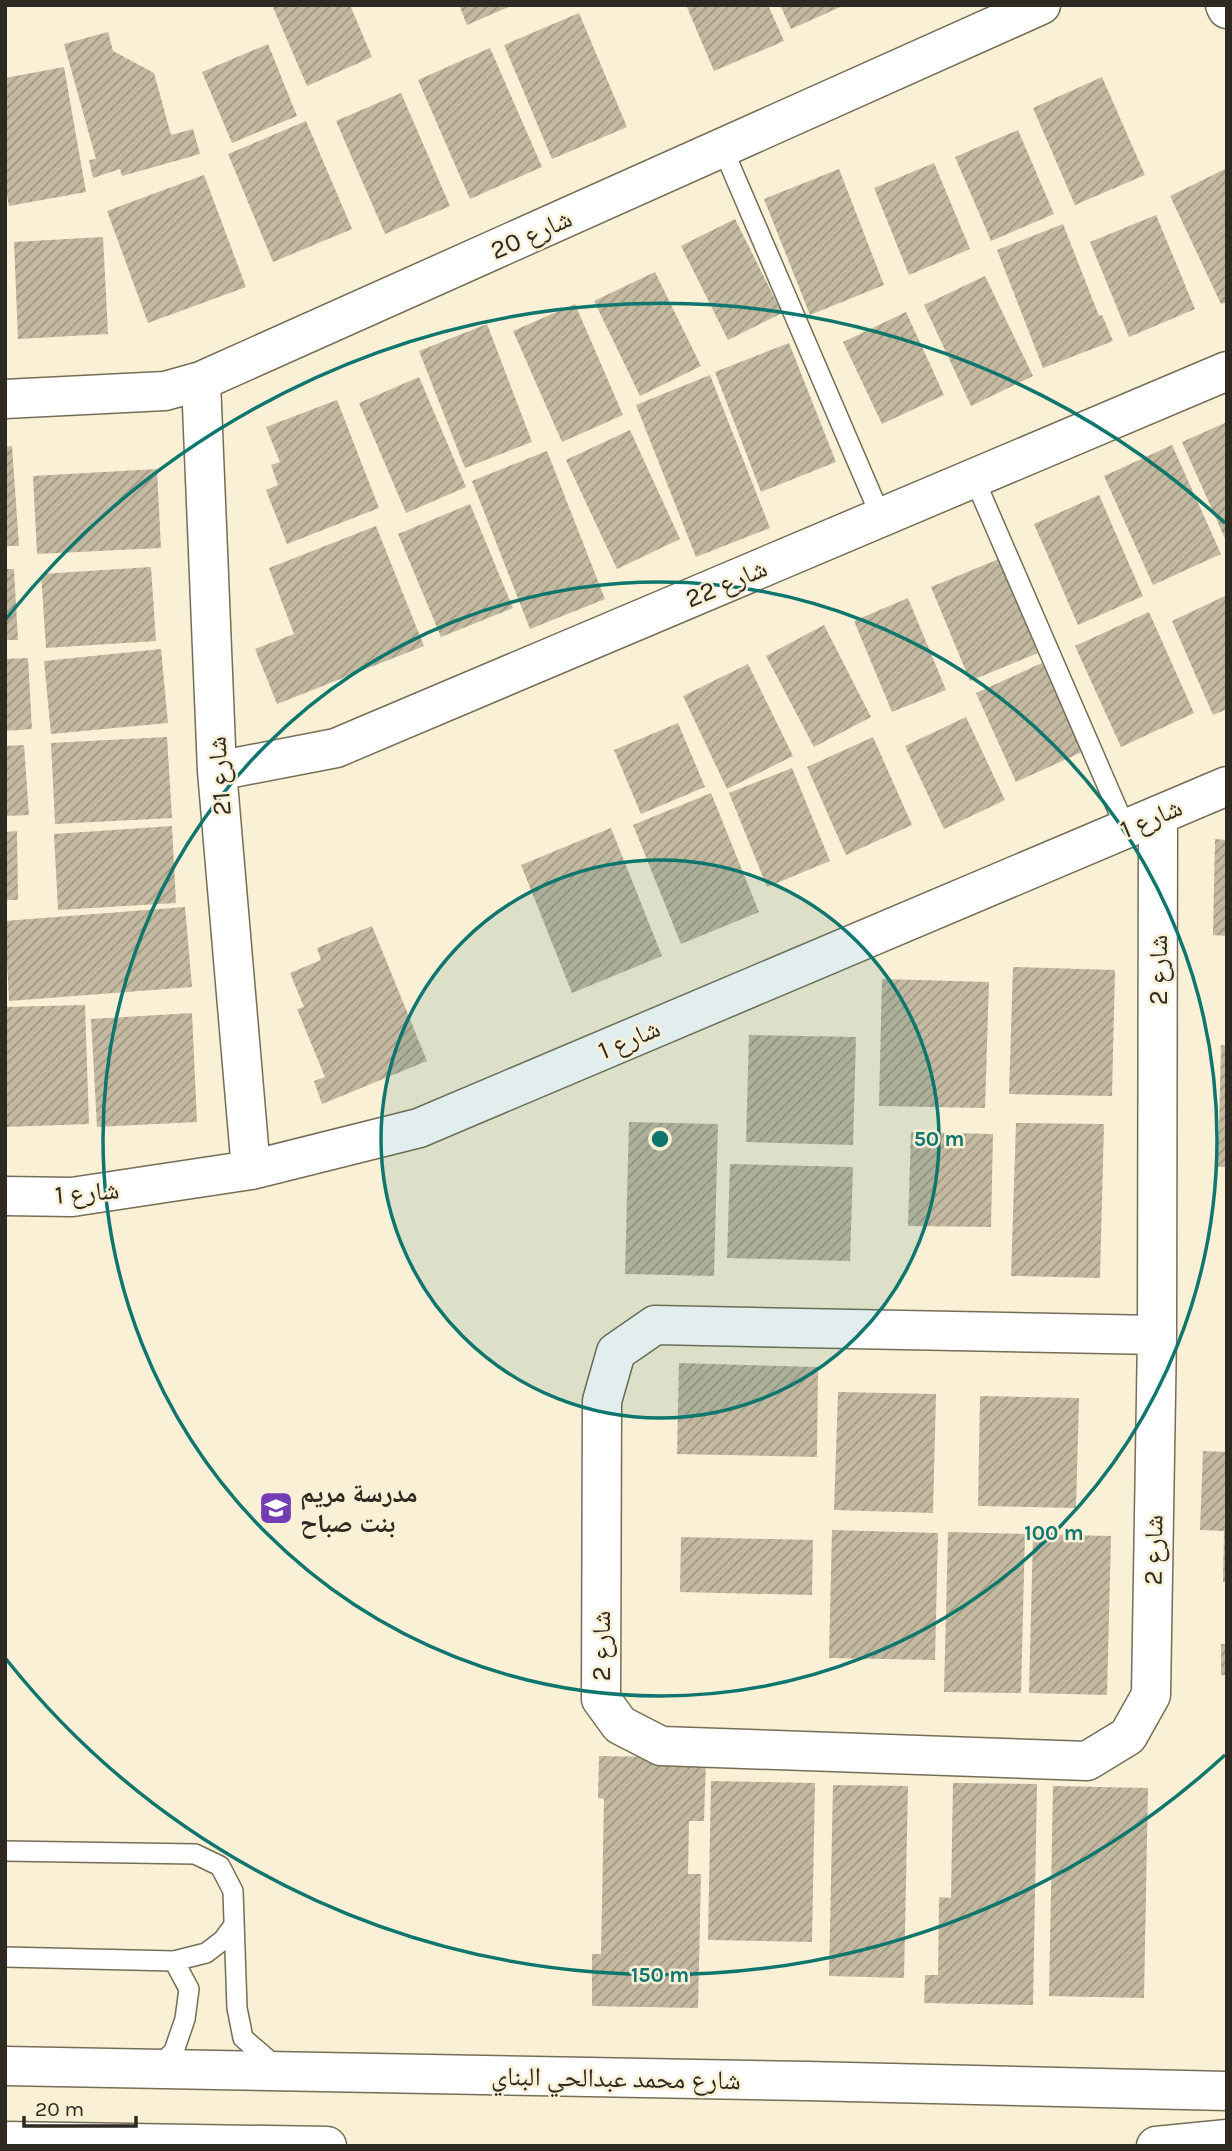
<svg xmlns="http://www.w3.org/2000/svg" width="1232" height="2151" viewBox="0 0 1232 2151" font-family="Karla,'Noto Naskh Arabic',sans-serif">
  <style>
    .building { fill: url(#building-hatch) }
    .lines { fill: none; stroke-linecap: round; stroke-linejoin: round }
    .lane-casing { stroke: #756d56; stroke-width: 22 }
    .street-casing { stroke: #756d56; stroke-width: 41 }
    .secondary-casing { stroke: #756d56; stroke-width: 41 }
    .lane { stroke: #fff; stroke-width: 19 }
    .street { stroke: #fff; stroke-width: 38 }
    .secondary { stroke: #fff; stroke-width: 38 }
    .ring { fill: none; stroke: #0f766e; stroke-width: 3.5 }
    .labels { text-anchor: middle; stroke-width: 5; stroke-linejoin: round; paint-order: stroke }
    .street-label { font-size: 26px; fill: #2e2a21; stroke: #faf0d6 }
    .poi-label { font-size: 26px; font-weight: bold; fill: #2e2a21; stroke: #faf0d6; text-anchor: start }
    .centre { fill: #0f766e; stroke: #faf0d6; stroke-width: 3.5 }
    .ring-label { font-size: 21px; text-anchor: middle; font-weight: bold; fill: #0f766e; stroke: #faf0d6; stroke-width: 5; stroke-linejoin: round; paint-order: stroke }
  </style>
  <defs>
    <pattern id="building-hatch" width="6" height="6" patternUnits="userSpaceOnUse" patternTransform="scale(1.75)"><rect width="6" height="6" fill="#c3baa1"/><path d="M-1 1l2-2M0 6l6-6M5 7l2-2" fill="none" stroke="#9f9783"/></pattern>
  </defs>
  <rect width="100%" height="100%" fill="#faf0d6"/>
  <path class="building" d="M272 5H350L372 57 307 86Z
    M459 5H513L467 25Z
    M686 5H768L784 41 714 71Z
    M780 5H845L791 29Z
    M579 13 627 127 552 159 504 45Z
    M108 32 113 51 154 73 171 135 193 129 200 154 122 176 120 169 93 178 89 160 96 159 64 44Z
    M268 44 297 116 232 143 202 72Z
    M490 48 542 167 470 199 418 80Z
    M64 67 86 192 9 206 5 185V78Z
    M1102 77 1145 175 1075 205 1033 108Z
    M401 93 450 206 385 234 336 121Z
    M306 121 352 229 273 262 228 154Z
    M1018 130 1054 214 991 241 955 157Z
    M934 163 970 249 909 275 874 188Z
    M1227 168V302L1221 304 1170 196Z
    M839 169 884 285 810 315 764 199Z
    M204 175 246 287 148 323 107 211Z
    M1156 215 1195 309 1129 337 1090 242Z
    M735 219 782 313 728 340 681 246Z
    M1063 224 1099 316 1102 315 1113 341 1043 368 997 250Z
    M103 237 108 334 18 339 14 242Z
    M655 272 701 366 640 396 594 301Z
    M985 276 1033 376 971 406 924 305Z
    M575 304 623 415 562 442 513 331Z
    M906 312 944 395 882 424 843 342Z
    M487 324 532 442 465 468 419 351Z
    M789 343 836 462 761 492 715 372Z
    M710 375 770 528 696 557 636 405Z
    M419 377 466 487 406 513 359 403Z
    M337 400 379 508 287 544 266 490 278 485 271 465 280 462 266 427Z
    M1227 422V543L1182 442Z
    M630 430 680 539 617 569 566 460Z
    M1172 445 1221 554 1153 585 1104 476Z
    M12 446 19 546H5V447Z
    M547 451 605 599 530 629 472 481Z
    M157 469 161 548 37 554 33 476Z
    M1099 495 1143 596 1078 625 1034 524Z
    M470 504 513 608 441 637 398 534Z
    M376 526 424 646 277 704 255 649 294 634 269 568Z
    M999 559 1038 653 970 681 931 587Z
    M151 567 156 641 46 648 41 574Z
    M5 569H14L18 640H5Z
    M1227 595V709L1213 715 1172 621Z
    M908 598 946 690 892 712 854 621Z
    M1149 612 1194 713 1121 747 1075 646Z
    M824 625 871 717 814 747 766 656Z
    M161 649 168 723 51 734 44 661Z
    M28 658 32 729 5 731V659Z
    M1042 663 1082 752 1016 782 976 693Z
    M748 664 793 756 727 789 683 696Z
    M966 717 1005 800 944 829 905 746Z
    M678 723 705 787 641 814 614 750Z
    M167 737 172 818 55 824 51 743Z
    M873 737 912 825 846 855 807 767Z
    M24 745 29 815 5 816V746Z
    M792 768 830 861 767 887 729 793Z
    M711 793 759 912 681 944 633 825Z
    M172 826 176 903 58 910 54 834Z
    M611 828 662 956 572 993 521 865Z
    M17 831 18 900H5V832Z
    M1215 839 1227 840V936L1213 935Z
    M185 907 192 987 9 1001 5 921Z
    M372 926 427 1061 322 1104 314 1081 325 1077 297 1009 304 1007 290 973 321 960 317 948Z
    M1013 967 1115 970 1112 1096 1009 1094Z
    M882 979 989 982 985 1108 879 1106Z
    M85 1005 89 1124 5 1127V1007Z
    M192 1013 197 1122 97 1127 91 1019Z
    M749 1035 856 1037 853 1145 746 1142Z
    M1221 1045 1227 1046V1167H1218Z
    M629 1122 718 1124 714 1276 625 1274Z
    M1016 1123 1104 1124 1100 1278 1011 1276Z
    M911 1132 993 1134 991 1227 908 1226Z
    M730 1164 853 1167 850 1261 727 1258Z
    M679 1363 818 1367 817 1457 677 1454Z
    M838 1392 936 1394 933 1513 834 1510Z
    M980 1396 1079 1398 1076 1508 978 1506Z
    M1203 1451 1227 1452V1582H1223L1224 1531 1200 1530Z
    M832 1530 938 1533 935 1660 829 1658Z
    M948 1532 1025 1534 1021 1693 944 1692Z
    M1033 1534 1111 1536 1107 1695 1029 1693Z
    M681 1537 813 1540 812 1595 680 1592Z
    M1221 1644H1227V1675H1221Z
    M599 1756 706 1758 704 1821H689L688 1874H701L698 2008 592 2006V1954H601L604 1799 598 1798Z
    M711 1781 815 1783 812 1942 708 1940Z
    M953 1783 1037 1784 1033 2005 924 2003 925 1975H938L939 1897 951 1898Z
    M833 1785 908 1786 904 1978 829 1976Z
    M1053 1786 1148 1788 1144 1998 1049 1996Z"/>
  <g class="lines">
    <g class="lane-casing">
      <path id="lane" d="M723 149 881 517
        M974 478 1126 829
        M5 1851 195 1854 220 1866 233 1891 237 2008 243 2038 279 2069
        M5 1957 174 1961 206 1953 223 1940 234 1925
        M156 2069 174 2051 185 2019 189 1989 174 1961"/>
    </g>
    <g class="street-casing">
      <path id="street" d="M1225 5 1227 9
        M201 381 217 771 251 1170
        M5 399 165 391 201 381 1041 5
        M217 771 336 748 1227 371
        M5 1196 72 1197 251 1170 419 1128 1227 786
        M1157 1335 655 1325 616 1352 602 1401 601 1699 620 1725 661 1746 1087 1761 1128 1736 1151 1695 1157 1335 1158 815"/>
    </g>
    <g class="secondary-casing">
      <path id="secondary" d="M5 2066 807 2081 1227 2091
        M5 2141 327 2146
        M1156 2146 1227 2139"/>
    </g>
    <use href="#lane" class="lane"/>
    <use href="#street" class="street"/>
    <use href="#secondary" class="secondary"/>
  </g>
  <circle cx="660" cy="1139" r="279" fill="#0f766e" fill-opacity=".12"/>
  <g class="ring">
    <circle cx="660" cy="1139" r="279"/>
    <circle cx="660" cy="1139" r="557"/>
    <path d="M1225 1755A836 836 0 0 1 6 1659M6 619A836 836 0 0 1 1225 523"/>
  </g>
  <defs>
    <g id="school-square" transform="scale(1.75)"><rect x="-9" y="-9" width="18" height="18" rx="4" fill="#733eb5" stroke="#faf0d6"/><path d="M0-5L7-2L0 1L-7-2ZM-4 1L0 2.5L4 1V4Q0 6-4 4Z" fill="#fff"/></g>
  </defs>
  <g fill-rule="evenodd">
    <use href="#school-square" x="276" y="1508"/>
  </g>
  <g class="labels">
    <g class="street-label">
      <text transform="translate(531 234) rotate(-24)" y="9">شارع 20</text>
      <text transform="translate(726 583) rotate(-23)" y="9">شارع 22</text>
      <text transform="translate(219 776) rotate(-94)" y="9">شارع 21</text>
      <text transform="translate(1151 818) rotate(-23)" y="9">شارع 1</text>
      <text transform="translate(1158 970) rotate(-90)" y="9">شارع 2</text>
      <text transform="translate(629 1039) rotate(-23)" y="9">شارع 1</text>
      <text transform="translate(87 1192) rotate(-5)" y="9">شارع 1</text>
      <text transform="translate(1153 1550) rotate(-89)" y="9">شارع 2</text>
      <text transform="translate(601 1646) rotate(-90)" y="9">شارع 2</text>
      <text transform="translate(616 2078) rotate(1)" y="9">شارع محمد عبدالحي البناي</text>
    </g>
    <g class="poi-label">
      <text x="300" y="1502">مدرسة مريم<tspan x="300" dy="30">بنت صباح</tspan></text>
    </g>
  </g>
  <circle cx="660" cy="1139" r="10" class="centre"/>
  <g class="ring-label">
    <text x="939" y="1146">50 m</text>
    <text x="1054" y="1540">100 m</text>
    <text x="660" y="1982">150 m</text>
  </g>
  <rect width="1232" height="2151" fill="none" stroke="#2e2a21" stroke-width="14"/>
  <path d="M24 2116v10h112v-10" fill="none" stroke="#2e2a21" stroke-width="3.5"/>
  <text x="35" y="2116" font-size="21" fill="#2e2a21" stroke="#faf0d6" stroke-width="5" paint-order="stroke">20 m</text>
</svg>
